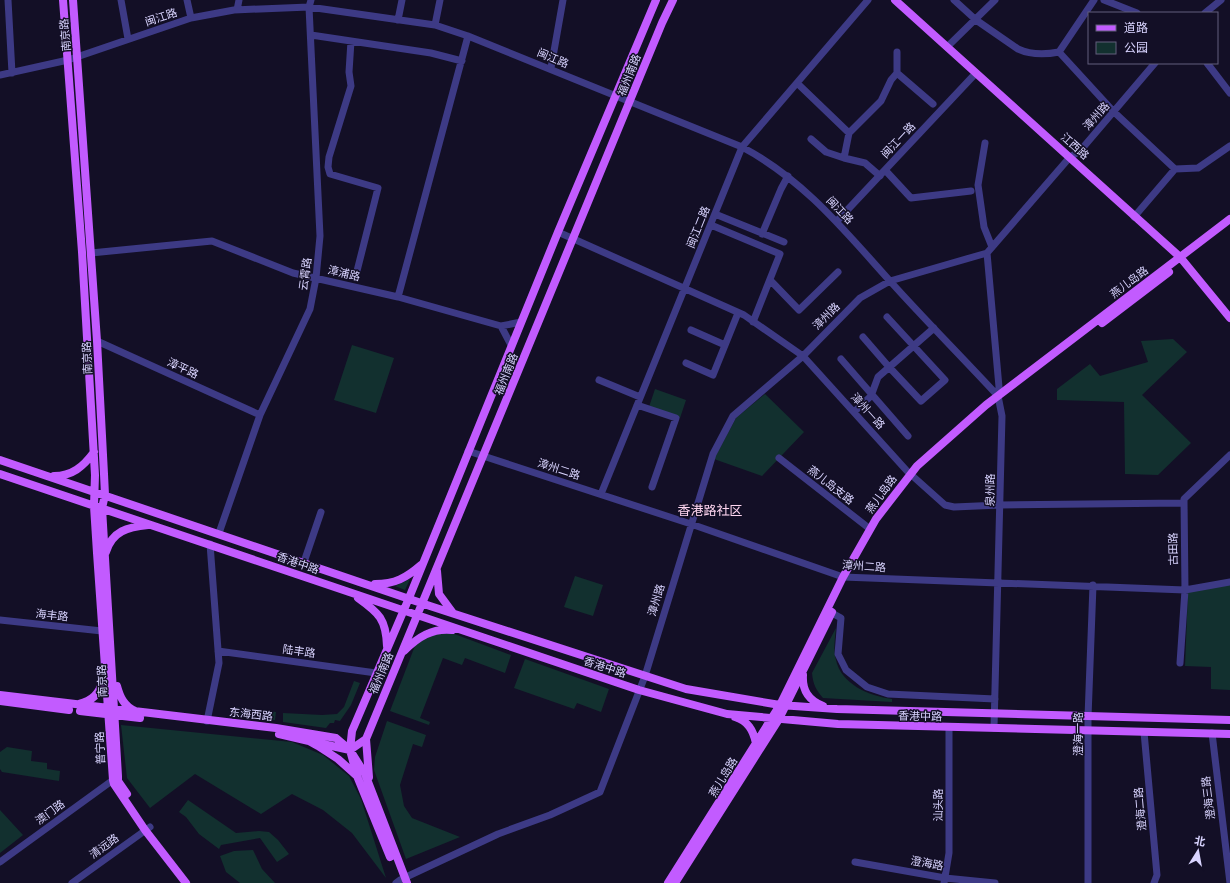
<svg xmlns="http://www.w3.org/2000/svg" width="1230" height="883" viewBox="0 0 1230 883" font-family="'PT Sans','Noto Sans SC',sans-serif">
  <style>
    .green { fill: #12302f }
    .lines { fill: none; stroke-linecap: round; stroke-linejoin: round }
    .minor { stroke: #3d3a85; stroke-width: 7 }
    .major { stroke: #c25bff; stroke-width: 8 }
    .labels { text-anchor: middle; stroke-width: 3; stroke-linejoin: round; paint-order: stroke }
    .street-label { font-size: 11px; fill: #d9d4ff; stroke: #130f26 }
    .quarter-label { font-size: 13px; fill: #ffd6f0; stroke: #130f26 }
  </style>
  <rect width="100%" height="100%" fill="#130f26"/>
  <path class="green" d="M1173 339 1187 352 1142 395 1191 443 1158 475 1125 474 1124 402 1057 400V389L1090 364 1100 376 1148 362 1141 341Z
    M352 345 394 358 376 413 334 400Z
    M655 389 686 400 680 418 649 407Z
    M765 394 804 432 762 476 714 459 736 418Z
    M575 576 603 585 593 616 564 607Z
    M410 579 405 590 395 586Z
    M1230 584V690L1211 689V667L1185 666 1188 592Z
    M836 628C835 639 833 650 836 660 841 684 869 696 892 699V702L823 698C816 690 813 684 812 673Z
    M449 632 511 655 505 673 465 658 462 665 443 658 420 718 430 722 429 725 390 711 416 643 428 636Z
    M525 659 609 689 601 712 577 703 574 709 514 688Z
    M354 681 360 683 351 705 340 721 335 720 334 723H330L326 728 283 722V713L322 715 337 714 344 707Z
    M236 707 276 712 275 720 235 715Z
    M387 721 426 735 422 747 413 744 400 785 404 806 412 818 460 837 406 859 374 770 375 757Z
    M121 725 292 742 323 755 349 776 361 799 386 878 352 833 323 810 292 794 261 814 195 774 150 808 127 778Z
    M7 747 32 751 31 761 47 763V769L60 771 59 781 2 772 0 769V752Z
    M188 800 236 833 259 831 269 832 278 840 289 854 277 862 260 838 221 845 219 849 199 834 186 817 179 812Z
    M0 810 23 835 0 853Z
    M253 850 262 869 275 883H240L226 872 220 856 234 851Z"/>
  <g class="lines">
    <path class="minor" d="M8 0 12 73
      M121 0 128 39
      M187 0 191 18
      M954 0 976 20 1018 49C1031 55 1044 55 1059 52L1094 0
      M1104 0 1137 13
      M237 10 239 0
      M1205 13 1221 0
      M398 20 402 0
      M435 25 440 0
      M311 35 431 53 462 61
      M351 41 349 72 351 86 329 157 328 167 330 174 378 188 357 271
      M947 47 995 0
      M1059 52 1114 112 1175 169 1198 168 1230 146
      M1207 63 1230 93
      M551 68 563 0
      M897 73 933 104
      M0 75 68 60 191 18 234 10 309 7 435 25 468 36 742 147C804 180 844 230 890 281 925 320 962 357 998 396
      M797 83 849 133 881 101 891 80 897 73V52
      M811 139 826 152 844 158 849 133
      M985 143 978 185 984 227 992 247
      M844 158 865 163 880 176
      M885 170 911 198 971 191
      M715 214 784 242
      M1134 217 1175 169
      M837 221 976 73
      M711 225 780 254 753 322
      M558 232 744 315 803 356 907 471 945 505 954 507 1000 505 1183 503
      M762 234 781 189 788 176
      M91 253 212 241 293 273 398 297 501 326 511 345
      M987 253 999 387 998 396 1002 416 994 728
      M770 280 799 310 838 272
      M398 297 468 36
      M501 326 521 322
      M691 330 725 345
      M863 337 889 367 921 401 945 380 887 317
      M97 341 260 415
      M841 359 908 436
      M686 363 713 375 738 313
      M599 380 640 397
      M637 405 676 418 652 487
      M854 412 871 396 878 377 934 328
      M468 451 691 524 843 577 1185 590 1230 582
      M779 458 870 529
      M601 494 742 147 868 0
      M219 533 260 415 310 309 316 278 320 236 309 7 311 0
      M304 562 321 512
      M832 613 841 618 838 654 846 670 867 687 888 694 995 699
      M0 620 102 631
      M218 651 376 673
      M1180 663 1185 590 1184 499 1230 455
      M207 721 219 663 210 544
      M1144 732 1157 875 1154 883
      M1212 733 1230 883
      M0 862 113 780
      M855 862 945 878 995 883
      M404 878 498 834 550 815 600 792 645 676 713 454 733 416 803 356 860 298 890 281 987 253 1070 157 1080 151 1155 63
      M72 883 150 827
      M396 883 400 880
      M944 883 949 853V727
      M1088 883V717L1093 585"/>
    <path class="major" d="M63 0 82 252 95 475 94 506 97 553 113 780 114 784 145 830 186 883
      M73 0 97 341 104 474 105 495 102 508 118 776V781L127 794
      M895 0 1180 257 1230 318
      M1102 323 1169 272
      M0 460 430 606 686 689 780 705 837 709 1230 720
      M0 474 639 690 727 714 838 724 1230 734
      M54 476C72 476 83 467 94 452
      M106 552C112 531 128 527 148 525
      M437 571 439 594 453 613
      M375 584C395 584 406 578 421 565
      M358 598C379 613 386 619 387 646
      M404 651C418 637 432 628 452 630
      M803 675C802 690 808 700 823 706
      M117 686C120 697 124 706 135 711
      M0 695 276 728 336 738 350 750 365 774 407 883
      M0 701 69 710
      M79 704C93 701 100 693 103 680
      M80 711 140 718
      M735 717C748 721 753 730 756 743
      M279 734 309 741 318 746 338 759 357 776 390 857
      M366 739 369 777
      M309 741 350 750 366 739 662 23 673 0
      M357 776 350 750 352 731 409 598 558 232 656 0
      M668 883 780 705 843 577 876 519 917 466 986 405 1230 219
      M675 883 779 719 832 612"/>
  </g>
  <g class="labels">
    <g class="street-label">
      <text transform="translate(161 17) rotate(-18)" y="4">闽江路</text>
      <text transform="translate(65 35) rotate(-95)" y="4">南京路</text>
      <text transform="translate(553 58) rotate(23)" y="4">闽江路</text>
      <text transform="translate(629 75) rotate(-68)" y="4">福州南路</text>
      <text transform="translate(1096 116) rotate(-48)" y="4">漳州路</text>
      <text transform="translate(898 140) rotate(-47)" y="4">闽江一路</text>
      <text transform="translate(1075 146) rotate(42)" y="4">江西路</text>
      <text transform="translate(840 210) rotate(46)" y="4">闽江路</text>
      <text transform="translate(698 227) rotate(-68)" y="4">闽江二路</text>
      <text transform="translate(344 273) rotate(13)" y="4">漳浦路</text>
      <text transform="translate(305 274) rotate(-82)" y="4">云霄路</text>
      <text transform="translate(1129 282) rotate(-37)" y="4">燕儿岛路</text>
      <text transform="translate(826 316) rotate(-45)" y="4">漳州路</text>
      <text transform="translate(87 358) rotate(-93)" y="4">南京路</text>
      <text transform="translate(183 368) rotate(25)" y="4">漳平路</text>
      <text transform="translate(506 374) rotate(-68)" y="4">福州南路</text>
      <text transform="translate(868 411) rotate(48)" y="4">漳州一路</text>
      <text transform="translate(559 469) rotate(18)" y="4">漳州二路</text>
      <text transform="translate(831 485) rotate(38)" y="4">燕儿岛支路</text>
      <text transform="translate(990 490) rotate(-89)" y="4">泉州路</text>
      <text transform="translate(881 494) rotate(-54)" y="4">燕儿岛路</text>
      <text transform="translate(1173 549) rotate(-91)" y="4">古田路</text>
      <text transform="translate(298 563) rotate(19)" y="4">香港中路</text>
      <text transform="translate(864 566) rotate(4)" y="4">漳州二路</text>
      <text transform="translate(656 600) rotate(-73)" y="4">漳州路</text>
      <text transform="translate(52 615) rotate(6)" y="4">海丰路</text>
      <text transform="translate(299 651) rotate(8)" y="4">陆丰路</text>
      <text transform="translate(605 667) rotate(18)" y="4">香港中路</text>
      <text transform="translate(381 673) rotate(-67)" y="4">福州南路</text>
      <text transform="translate(102 681) rotate(-93)" y="4">南京路</text>
      <text transform="translate(251 714) rotate(6)" y="4">东海西路</text>
      <text transform="translate(920 716) rotate(1)" y="4">香港中路</text>
      <text transform="translate(1078 734) rotate(-90)" y="4">澄海一路</text>
      <text transform="translate(100 748) rotate(-93)" y="4">普宁路</text>
      <text transform="translate(723 777) rotate(-59)" y="4">燕儿岛路</text>
      <text transform="translate(1208 798) rotate(-97)" y="4">澄海三路</text>
      <text transform="translate(938 805) rotate(-90)" y="4">汕头路</text>
      <text transform="translate(1140 809) rotate(-95)" y="4">澄海二路</text>
      <text transform="translate(50 812) rotate(-36)" y="4">澳门路</text>
      <text transform="translate(104 846) rotate(-36)" y="4">清远路</text>
      <text transform="translate(927 863) rotate(10)" y="4">澄海路</text>
    </g>
    <g class="quarter-label">
      <text x="710" y="515">香港路社区</text>
    </g>
  </g>
  <rect x="1088" y="12" width="130" height="52" fill="#130f26" stroke="#625e7d"/>
  <rect x="1096" y="25" width="20" height="6" fill="#c25bff" stroke="#625e7d"/>
  <text x="1124" y="32" font-size="12" fill="#d9d4ff">道路</text>
  <rect x="1096" y="42" width="20" height="12" fill="#12302f" stroke="#625e7d"/>
  <text x="1124" y="52" font-size="12" fill="#d9d4ff">公园</text>
  <g transform="translate(1198 851) rotate(11)" stroke="#130f26" stroke-width="3" paint-order="stroke">
  <path d="M0-3L7 15L0 10L-7 15Z" fill="#d9d4ff"/>
  <text y="-6" font-size="11" font-weight="bold" text-anchor="middle" fill="#d9d4ff">北</text>
  </g>
</svg>
